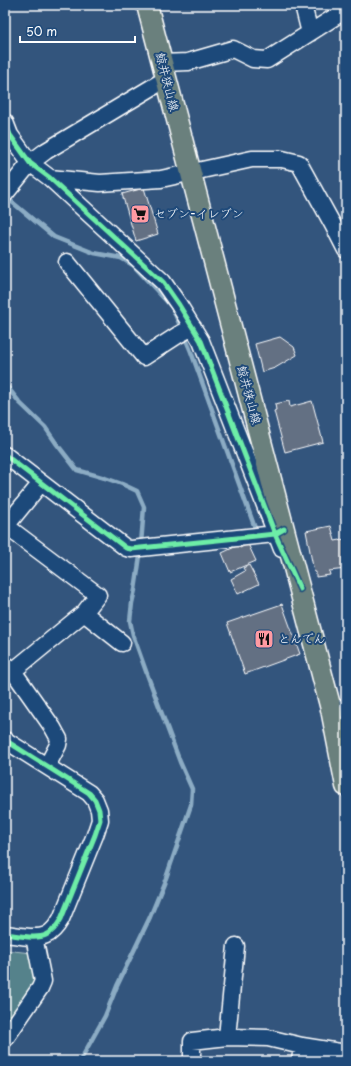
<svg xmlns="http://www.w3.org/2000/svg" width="351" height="1066" viewBox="0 0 351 1066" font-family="'Playpen Sans','Klee One',sans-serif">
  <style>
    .green { fill: #55828b; stroke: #aac0c5 }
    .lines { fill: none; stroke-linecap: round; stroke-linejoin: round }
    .stream { stroke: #8cacc4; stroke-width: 4.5 }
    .building { fill: #636f83; stroke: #fff }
    .minor-casing { stroke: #fff; stroke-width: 19 }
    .major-casing { stroke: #fff; stroke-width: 23 }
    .minor { stroke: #1f4a7a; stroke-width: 16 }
    .major { stroke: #6a807d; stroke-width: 20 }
    .cycleway-casing { stroke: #1f4a7a; stroke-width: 8 }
    .cycleway { stroke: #6deda7; stroke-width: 5 }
    .labels { text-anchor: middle; stroke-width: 4; stroke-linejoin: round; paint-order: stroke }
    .street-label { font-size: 12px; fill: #fff; stroke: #1f4a7a }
    .poi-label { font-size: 12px; fill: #fff; stroke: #1f4a7a; text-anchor: start }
  </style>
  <rect width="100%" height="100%" fill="#33557d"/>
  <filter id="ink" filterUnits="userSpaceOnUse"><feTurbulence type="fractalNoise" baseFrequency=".025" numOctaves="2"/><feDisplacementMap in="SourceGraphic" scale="8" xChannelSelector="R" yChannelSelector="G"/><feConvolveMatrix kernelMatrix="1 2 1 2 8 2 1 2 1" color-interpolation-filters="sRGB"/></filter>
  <g filter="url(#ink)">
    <path class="green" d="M5 950 31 953 36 985 5 1033Z"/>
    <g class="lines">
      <path class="stream" d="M6 197 54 237 94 253 121 258 133 265 172 307 190 349 255 528
        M5 384 20 403 45 427 56 443 77 470 105 478 122 484 137 491 144 507 140 556 135 590 132 603 130 621 133 635 147 674 180 762 192 789 191 805 166 878 150 917 117 986 105 1016 80 1061"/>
    </g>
    <path class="building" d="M144 188 158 234 136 241 122 194Z
      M280 337 294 347 297 355 275 368 262 372 255 344Z
      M289 401 290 407 312 401 323 442 285 452 274 411 276 410 275 404Z
      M331 526 335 541 346 539V569L329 571 330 575 316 577V572H314L306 531Z
      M248 544 256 561 230 572 222 553 239 545 240 548Z
      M249 565 259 584 238 594 231 579 245 571 243 568Z
      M282 604 300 654 245 674 227 623Z"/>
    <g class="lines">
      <g class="minor-casing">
        <path id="minor" d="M303 5 310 33
          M162 63 188 62 233 49 253 59 267 60 341 13 346 7
          M5 122 10 135 30 163 50 178 163 282 179 305 201 341 282 549
          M50 178 100 183 161 179 252 159H282L299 163 333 225 346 250
          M5 194 30 163 46 151 166 79
          M67 262 144 357 178 335 193 327
          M5 455 126 548 131 549 275 534 284 530
          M84 613 122 643
          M5 664 13 671 53 728 59 739 58 745 47 766
          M13 671 84 613 98 595 6 526 41 483
          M331 709 346 708
          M5 740 89 793 95 800 99 810 100 820 95 835 61 919C57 926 53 932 46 935 36 940 16 935 5 934
          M227 1037 236 946
          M5 1039 40 988 43 981 34 937
          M192 1061V1041L227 1037 268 1038 302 1046 346 1053
          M300 1061 302 1046"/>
      </g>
      <g class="major-casing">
        <path id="major" d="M147 5 331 709 346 786"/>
      </g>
      <use href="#minor" class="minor"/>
      <use href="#major" class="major"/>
      <g class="cycleway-casing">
        <path id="cycleway" d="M5 122 10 135 30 163 50 178 163 282 179 305 201 341 275 534 300 589
          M5 455 126 548 131 549 275 534 284 529
          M5 740 89 793 95 800 99 810 100 820 95 835 61 919C57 926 53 932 46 935 36 940 16 935 5 934"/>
      </g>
      <use href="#cycleway" class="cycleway"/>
    </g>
  </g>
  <defs>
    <g id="supermarket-square" transform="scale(1)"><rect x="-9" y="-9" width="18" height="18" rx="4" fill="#ff9aa2" stroke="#1f4a7a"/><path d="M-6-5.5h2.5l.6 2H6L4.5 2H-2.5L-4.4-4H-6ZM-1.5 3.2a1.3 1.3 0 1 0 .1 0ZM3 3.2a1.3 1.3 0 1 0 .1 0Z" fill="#111"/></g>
    <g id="restaurant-square" transform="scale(1)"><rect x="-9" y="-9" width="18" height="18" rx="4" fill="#ff9aa2" stroke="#1f4a7a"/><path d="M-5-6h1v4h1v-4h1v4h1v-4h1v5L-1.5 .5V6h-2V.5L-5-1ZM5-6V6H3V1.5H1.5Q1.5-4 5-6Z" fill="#111"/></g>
  </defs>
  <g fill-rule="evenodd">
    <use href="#supermarket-square" x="140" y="214"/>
    <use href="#restaurant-square" x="264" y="639"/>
  </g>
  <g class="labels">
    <g class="street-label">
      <text transform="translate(167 82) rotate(76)" y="4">鯨井狭山線</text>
      <text transform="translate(249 395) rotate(75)" y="4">鯨井狭山線</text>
    </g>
    <g class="poi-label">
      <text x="154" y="218">セブン-イレブン</text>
      <text x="278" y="643">とんでん</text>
    </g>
  </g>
  <rect width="351" height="1066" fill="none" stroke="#1f4a7a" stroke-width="20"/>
  <rect x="10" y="10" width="331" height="1046" fill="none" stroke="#fff" stroke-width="1.5" filter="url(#ink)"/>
  <path d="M20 36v6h115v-6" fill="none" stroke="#ffffff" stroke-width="2"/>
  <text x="26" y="36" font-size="12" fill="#ffffff" stroke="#1f4a7a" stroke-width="3" paint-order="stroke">50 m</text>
</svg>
